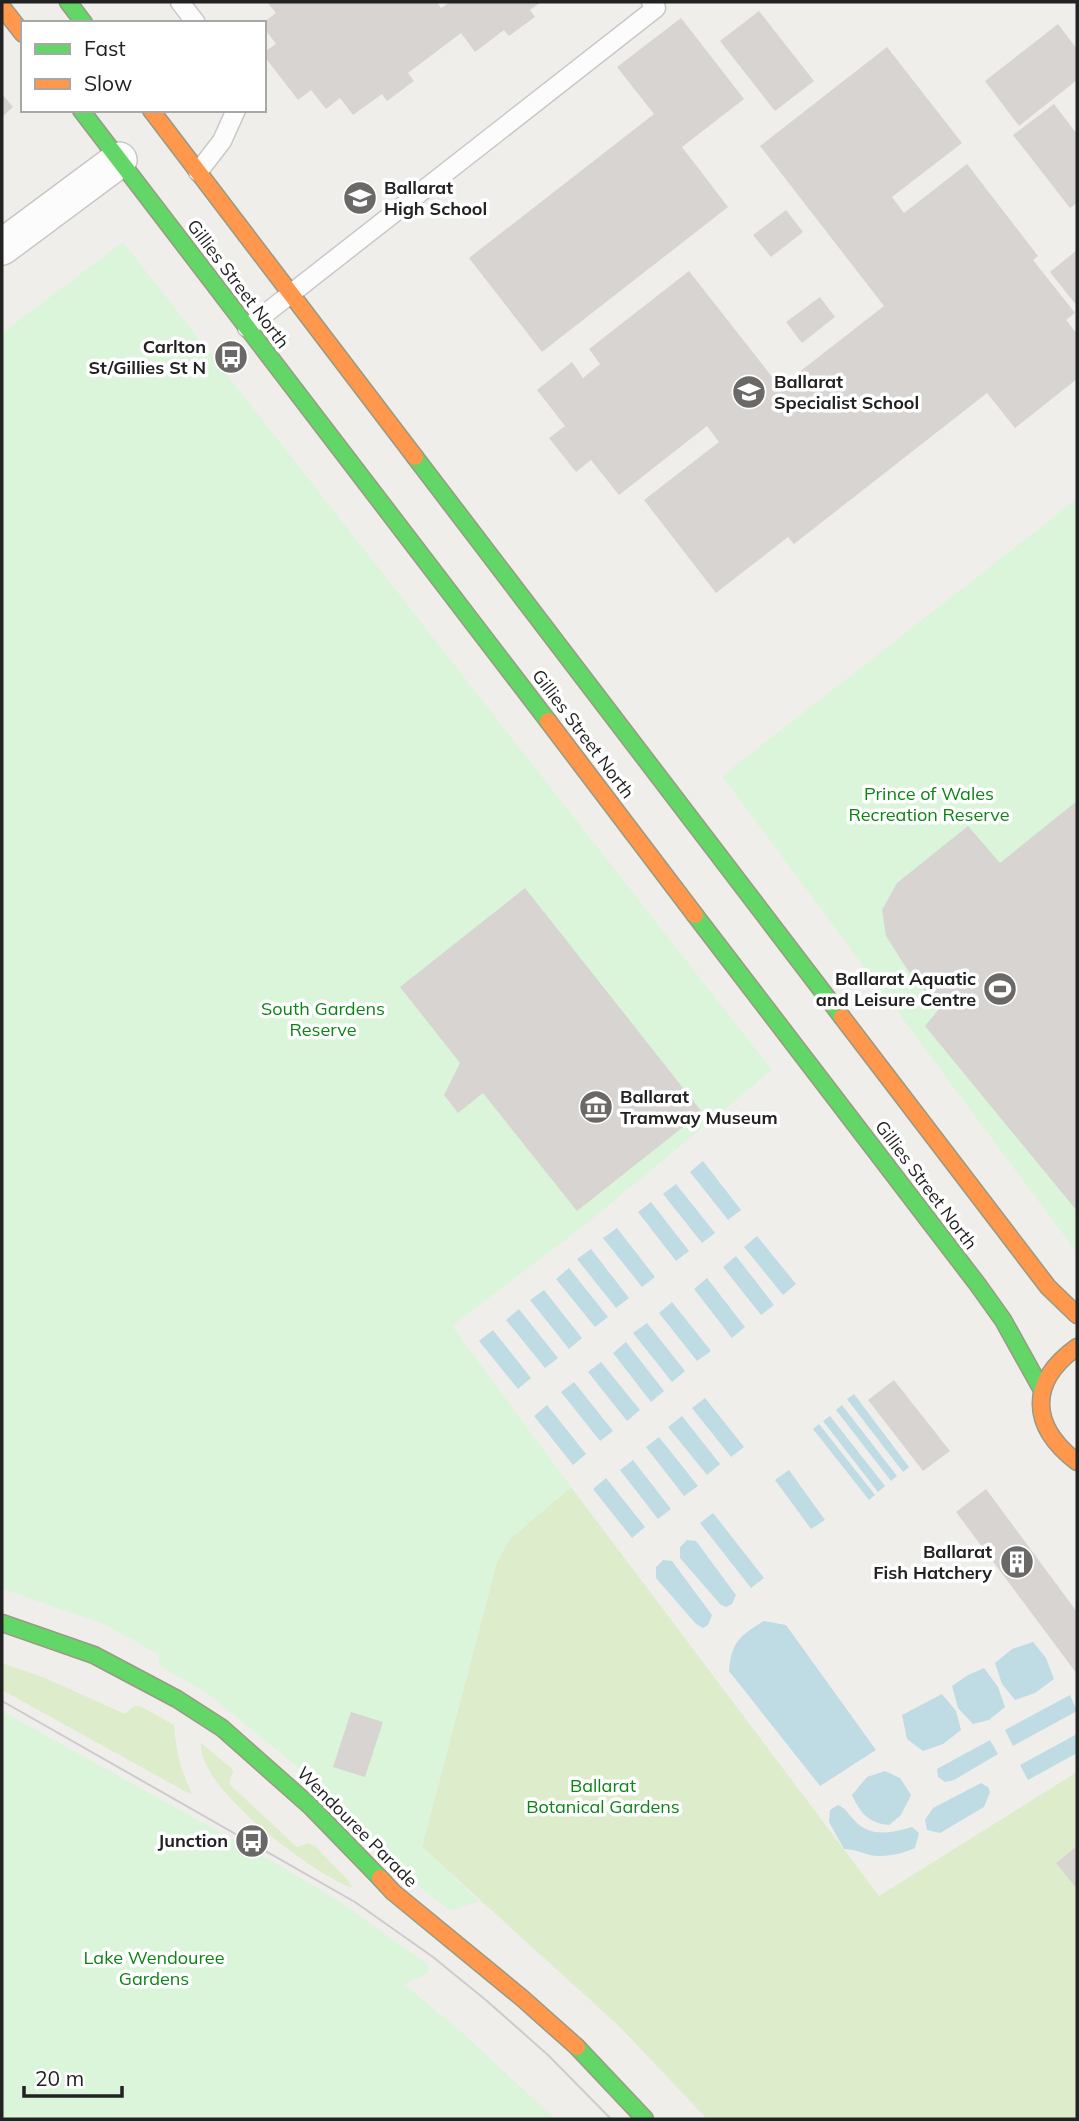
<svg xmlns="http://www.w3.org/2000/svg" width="1079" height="2121" viewBox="0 0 1079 2121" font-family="Mulish,sans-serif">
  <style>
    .grass { fill: #ddeccb }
    .park { fill: #daf5da }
    .water { fill: #bfdbe3 }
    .building { fill: #d7d4d2 }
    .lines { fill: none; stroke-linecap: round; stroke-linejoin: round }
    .lane-casing { stroke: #c9c8c7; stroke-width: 21 }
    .street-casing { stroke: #c9c8c7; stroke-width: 38 }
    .fast-casing { stroke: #999a82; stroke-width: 19 }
    .slow-casing { stroke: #999a82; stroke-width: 19 }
    .lane { stroke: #fdfcfc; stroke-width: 18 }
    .street { stroke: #fdfcfc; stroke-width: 35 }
    .fast { stroke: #63d668; stroke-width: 16 }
    .slow { stroke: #ff974d; stroke-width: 16 }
    .tram { stroke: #ccc; stroke-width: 2 }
    .labels { text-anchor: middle; stroke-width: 7; stroke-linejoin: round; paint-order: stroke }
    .poi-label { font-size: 18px; font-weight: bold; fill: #222; stroke: #fff; text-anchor: end }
    .street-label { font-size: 18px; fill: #222; stroke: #fff }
    .park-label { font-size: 18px; fill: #0c8416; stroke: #fff }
  </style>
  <rect width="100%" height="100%" fill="#f0eeeb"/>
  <path class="grass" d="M571 1487 879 1896 1077 1772V2119H707L619 2026 422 1847 497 1562 510 1539Z
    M2 1663 45 1678 125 1714 134 1706H140L174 1725C176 1750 180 1770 192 1793L190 1794 2 1690Z
    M201 1743 231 1768 233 1772 229 1784 297 1847 308 1843 315 1846 349 1881 352 1888C312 1873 197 1788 201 1743Z"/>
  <path class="park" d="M123 242 772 1070 586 1224 452 1326 571 1487 510 1539 497 1562 422 1847 479 1901 450 1911 411 1880 367 1841 295 1765 207 1693 160 1666 158 1654 102 1623 2 1589V333Z
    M1077 499V1253L722 776Z
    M2 1711 277 1864 342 1903 427 1964 429 1968 428 1973 404 1984 465 2035 555 2119H2Z"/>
  <path class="water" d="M703 1161 741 1210 728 1220 690 1172Z
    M676 1184 715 1233 702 1243 663 1194Z
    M651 1202 689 1251 676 1261 638 1212Z
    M617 1228 655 1277 642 1287 603 1238Z
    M757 1236 796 1284 783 1295 744 1247Z
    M591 1249 629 1298 616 1308 577 1259Z
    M736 1256 774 1305 761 1315 723 1267Z
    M569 1268 608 1317 595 1327 556 1279Z
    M707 1278 745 1327 732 1338 694 1289Z
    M544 1290 582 1338 569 1349 530 1300Z
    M672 1302 711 1351 697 1361 659 1313Z
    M519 1309 558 1358 545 1368 506 1320Z
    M647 1323 685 1371 672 1382 633 1333Z
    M493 1330 531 1378 518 1389 479 1341Z
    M626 1342 664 1391 651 1402 613 1353Z
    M601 1362 640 1410 627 1421 588 1372Z
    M574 1382 613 1431 600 1441 561 1392Z
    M854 1394 909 1467 903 1472 847 1399Z
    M705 1398 744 1447 731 1457 692 1408Z
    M547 1405 586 1454 573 1465 534 1416Z
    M842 1405 897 1476 891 1481 836 1410Z
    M682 1416 720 1464 707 1475 668 1427Z
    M830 1416 885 1486 878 1492 823 1421Z
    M819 1424 875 1495 869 1500 813 1429Z
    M659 1437 698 1486 684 1496 646 1447Z
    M633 1460 671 1509 658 1519 620 1470Z
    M789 1470 825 1520 811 1529 775 1480Z
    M606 1478 645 1527 632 1538 593 1489Z
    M713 1513 764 1578 751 1588 700 1523Z
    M687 1540 696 1541 736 1595 732 1604 726 1607 720 1604 680 1558V1547Z
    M663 1560 672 1561 712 1615 708 1625 703 1628 696 1624 656 1578V1567Z
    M764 1621 786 1625 876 1750 820 1786 729 1671C731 1643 740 1635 764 1621Z
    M1033 1642 1046 1658 1054 1679 1035 1693 1015 1700 1002 1684 995 1663 1012 1649Z
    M984 1668 998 1687 1005 1707 989 1720 973 1724 958 1708 952 1686 968 1675Z
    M942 1694 956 1711 961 1730 943 1744 923 1751 907 1739 902 1715Z
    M1070 1695 1077 1711 1013 1746 1005 1730Z
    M1077 1734V1753L1028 1780 1020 1765Z
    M990 1740 998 1754 954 1780 945 1782 938 1777 937 1769Z
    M885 1771 900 1778 911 1795 901 1815 889 1825C869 1823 860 1813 852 1795L867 1777Z
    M981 1783 988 1787 990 1792 984 1807 940 1833 927 1830 925 1820 933 1808Z
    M838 1805C847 1809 848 1814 854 1820 870 1838 892 1833 912 1827L919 1833 915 1848C904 1853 891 1856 879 1856 867 1856 856 1849 844 1849L829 1822 830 1810Z"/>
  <path class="building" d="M267 2H437L441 8 450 2H541L530 10 535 17 509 36 504 30 475 52 461 33 408 73 414 81 387 101 382 94 353 115 340 98 326 109 311 90 298 100 264 56V52L276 44 264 28V22L276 13Z
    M759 11 814 81 775 111 720 41Z
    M681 18 744 99 682 147 728 207 542 352 469 258 654 114 617 67Z
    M1058 24 1077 49V80L1019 126 985 81Z
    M887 47 962 143 892 197 904 213 967 164 1038 256 1033 260 1075 313 1066 320 1077 334V379L1015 428 987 393 794 544 788 537 716 593 644 500 719 442 707 426 619 495 591 460 576 472 549 438 565 426 537 390 572 362 583 378 600 364 589 349 689 271 780 387 884 306 760 146Z
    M2 94 13 107 2 117Z
    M1054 104 1077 134V203L1070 208 1013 135Z
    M786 210 803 232 771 257 753 235Z
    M1077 250V306L1050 272Z
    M820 297 835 317 802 343 786 322Z
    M1077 801V1211L925 1026 939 1009 907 969 886 936 882 910 897 883 968 826 1000 863Z
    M525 888 702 1112 577 1211 483 1093 458 1113 444 1095 460 1063 400 987Z
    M894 1380 950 1451 923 1471 868 1400Z
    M986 1489 1077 1612V1674L956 1512Z
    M351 1712 383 1722 365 1777 333 1767Z
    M1077 1846V1889L1056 1863Z"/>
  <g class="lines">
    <g class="lane-casing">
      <path id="lane" d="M180 2 196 23
        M198 172 222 141 236 110
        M247 328 656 8 651 2"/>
    </g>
    <g class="street-casing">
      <path id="street" d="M2 247 119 160"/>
    </g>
    <g class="fast-casing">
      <path id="fast" d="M68 2 84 23
        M81 110 548 721
        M415 457 842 1017
        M695 915 978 1285 1003 1320 1042 1390
        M2 1623 94 1655 177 1699 222 1728 310 1806 380 1878
        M577 2047 645 2119"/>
    </g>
    <g class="slow-casing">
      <path id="slow" d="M2 7 23 34
        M151 110 415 457
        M548 721 695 915
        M842 1017 1048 1287 1077 1315
        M1077 1347C1028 1382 1030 1426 1077 1462
        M380 1878 393 1892 522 1998 577 2047"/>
    </g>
    <use href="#lane" class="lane"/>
    <use href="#street" class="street"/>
    <use href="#fast" class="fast"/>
    <use href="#slow" class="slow"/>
    <path class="tram" d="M2 1701 355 1902 433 1957 487 2001 548 2055 611 2119"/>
  </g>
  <defs>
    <g id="school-disc" transform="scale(1.75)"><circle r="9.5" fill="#6a6968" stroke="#fff"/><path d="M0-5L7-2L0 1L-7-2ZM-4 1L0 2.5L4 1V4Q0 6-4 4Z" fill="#fff"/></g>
    <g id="bus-disc" transform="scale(1.75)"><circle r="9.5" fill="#6a6968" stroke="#fff"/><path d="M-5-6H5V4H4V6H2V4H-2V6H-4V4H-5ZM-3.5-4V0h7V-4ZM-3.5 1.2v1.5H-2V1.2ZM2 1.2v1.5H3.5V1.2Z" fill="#fff"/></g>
    <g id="stadium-disc" transform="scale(1.75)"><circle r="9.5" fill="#6a6968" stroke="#fff"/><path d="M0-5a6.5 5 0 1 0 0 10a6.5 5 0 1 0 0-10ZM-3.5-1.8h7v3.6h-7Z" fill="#fff"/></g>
    <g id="museum-disc" transform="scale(1.75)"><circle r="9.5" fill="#6a6968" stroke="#fff"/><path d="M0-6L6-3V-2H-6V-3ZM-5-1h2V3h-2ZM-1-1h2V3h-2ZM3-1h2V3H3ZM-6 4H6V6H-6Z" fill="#fff"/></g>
    <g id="building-disc" transform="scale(1.75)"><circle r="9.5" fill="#6a6968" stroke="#fff"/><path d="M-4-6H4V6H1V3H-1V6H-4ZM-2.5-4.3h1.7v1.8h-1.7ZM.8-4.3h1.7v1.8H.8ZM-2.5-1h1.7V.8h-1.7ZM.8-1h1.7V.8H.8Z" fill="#fff"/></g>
  </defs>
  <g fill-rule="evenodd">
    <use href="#school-disc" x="360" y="198"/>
    <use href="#bus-disc" x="231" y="357"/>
    <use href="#school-disc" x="749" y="392"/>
    <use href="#stadium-disc" x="1000" y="989"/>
    <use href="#museum-disc" x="596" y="1107"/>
    <use href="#building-disc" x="1017" y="1562"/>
    <use href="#bus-disc" x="252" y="1841"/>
  </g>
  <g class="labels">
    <g class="poi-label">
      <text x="384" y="194" text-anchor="start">Ballarat<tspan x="384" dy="21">High School</tspan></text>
      <text x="206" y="353">Carlton<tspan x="206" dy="21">St/Gillies St N</tspan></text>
      <text x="774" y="388" text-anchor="start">Ballarat<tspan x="774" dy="21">Specialist School</tspan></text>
      <text x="976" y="985">Ballarat Aquatic<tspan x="976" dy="21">and Leisure Centre</tspan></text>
      <text x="620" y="1103" text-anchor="start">Ballarat<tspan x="620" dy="21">Tramway Museum</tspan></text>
      <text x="992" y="1558">Ballarat<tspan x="992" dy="21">Fish Hatchery</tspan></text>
      <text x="228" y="1847">Junction</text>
    </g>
    <g class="street-label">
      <text transform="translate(238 284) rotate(53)" y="6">Gillies Street North</text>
      <text transform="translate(583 734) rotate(53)" y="6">Gillies Street North</text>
      <text transform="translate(926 1185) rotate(53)" y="6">Gillies Street North</text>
      <text transform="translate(357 1827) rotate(45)" y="6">Wendouree Parade</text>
    </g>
    <g class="park-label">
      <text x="929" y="800">Prince of Wales<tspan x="929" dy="21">Recreation Reserve</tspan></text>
      <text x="323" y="1015">South Gardens<tspan x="323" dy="21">Reserve</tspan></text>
      <text x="603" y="1792">Ballarat<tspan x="603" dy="21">Botanical Gardens</tspan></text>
      <text x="154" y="1964">Lake Wendouree<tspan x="154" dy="21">Gardens</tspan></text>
    </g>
  </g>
  <rect width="1079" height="2121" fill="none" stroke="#222222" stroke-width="7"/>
  <rect x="21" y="21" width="245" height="91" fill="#ffffff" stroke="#a7a7a7" stroke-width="2"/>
  <rect x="35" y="44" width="35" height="10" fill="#63d668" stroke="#a7a7a7" stroke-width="2"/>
  <text x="84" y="56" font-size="21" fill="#222222">Fast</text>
  <rect x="35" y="79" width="35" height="10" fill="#ff974d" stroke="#a7a7a7" stroke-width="2"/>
  <text x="84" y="91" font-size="21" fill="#222222">Slow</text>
  <path d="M24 2086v10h98v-10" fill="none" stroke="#222222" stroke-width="3.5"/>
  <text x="35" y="2086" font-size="21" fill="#222222" stroke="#ffffff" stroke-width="5" paint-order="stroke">20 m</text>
</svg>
